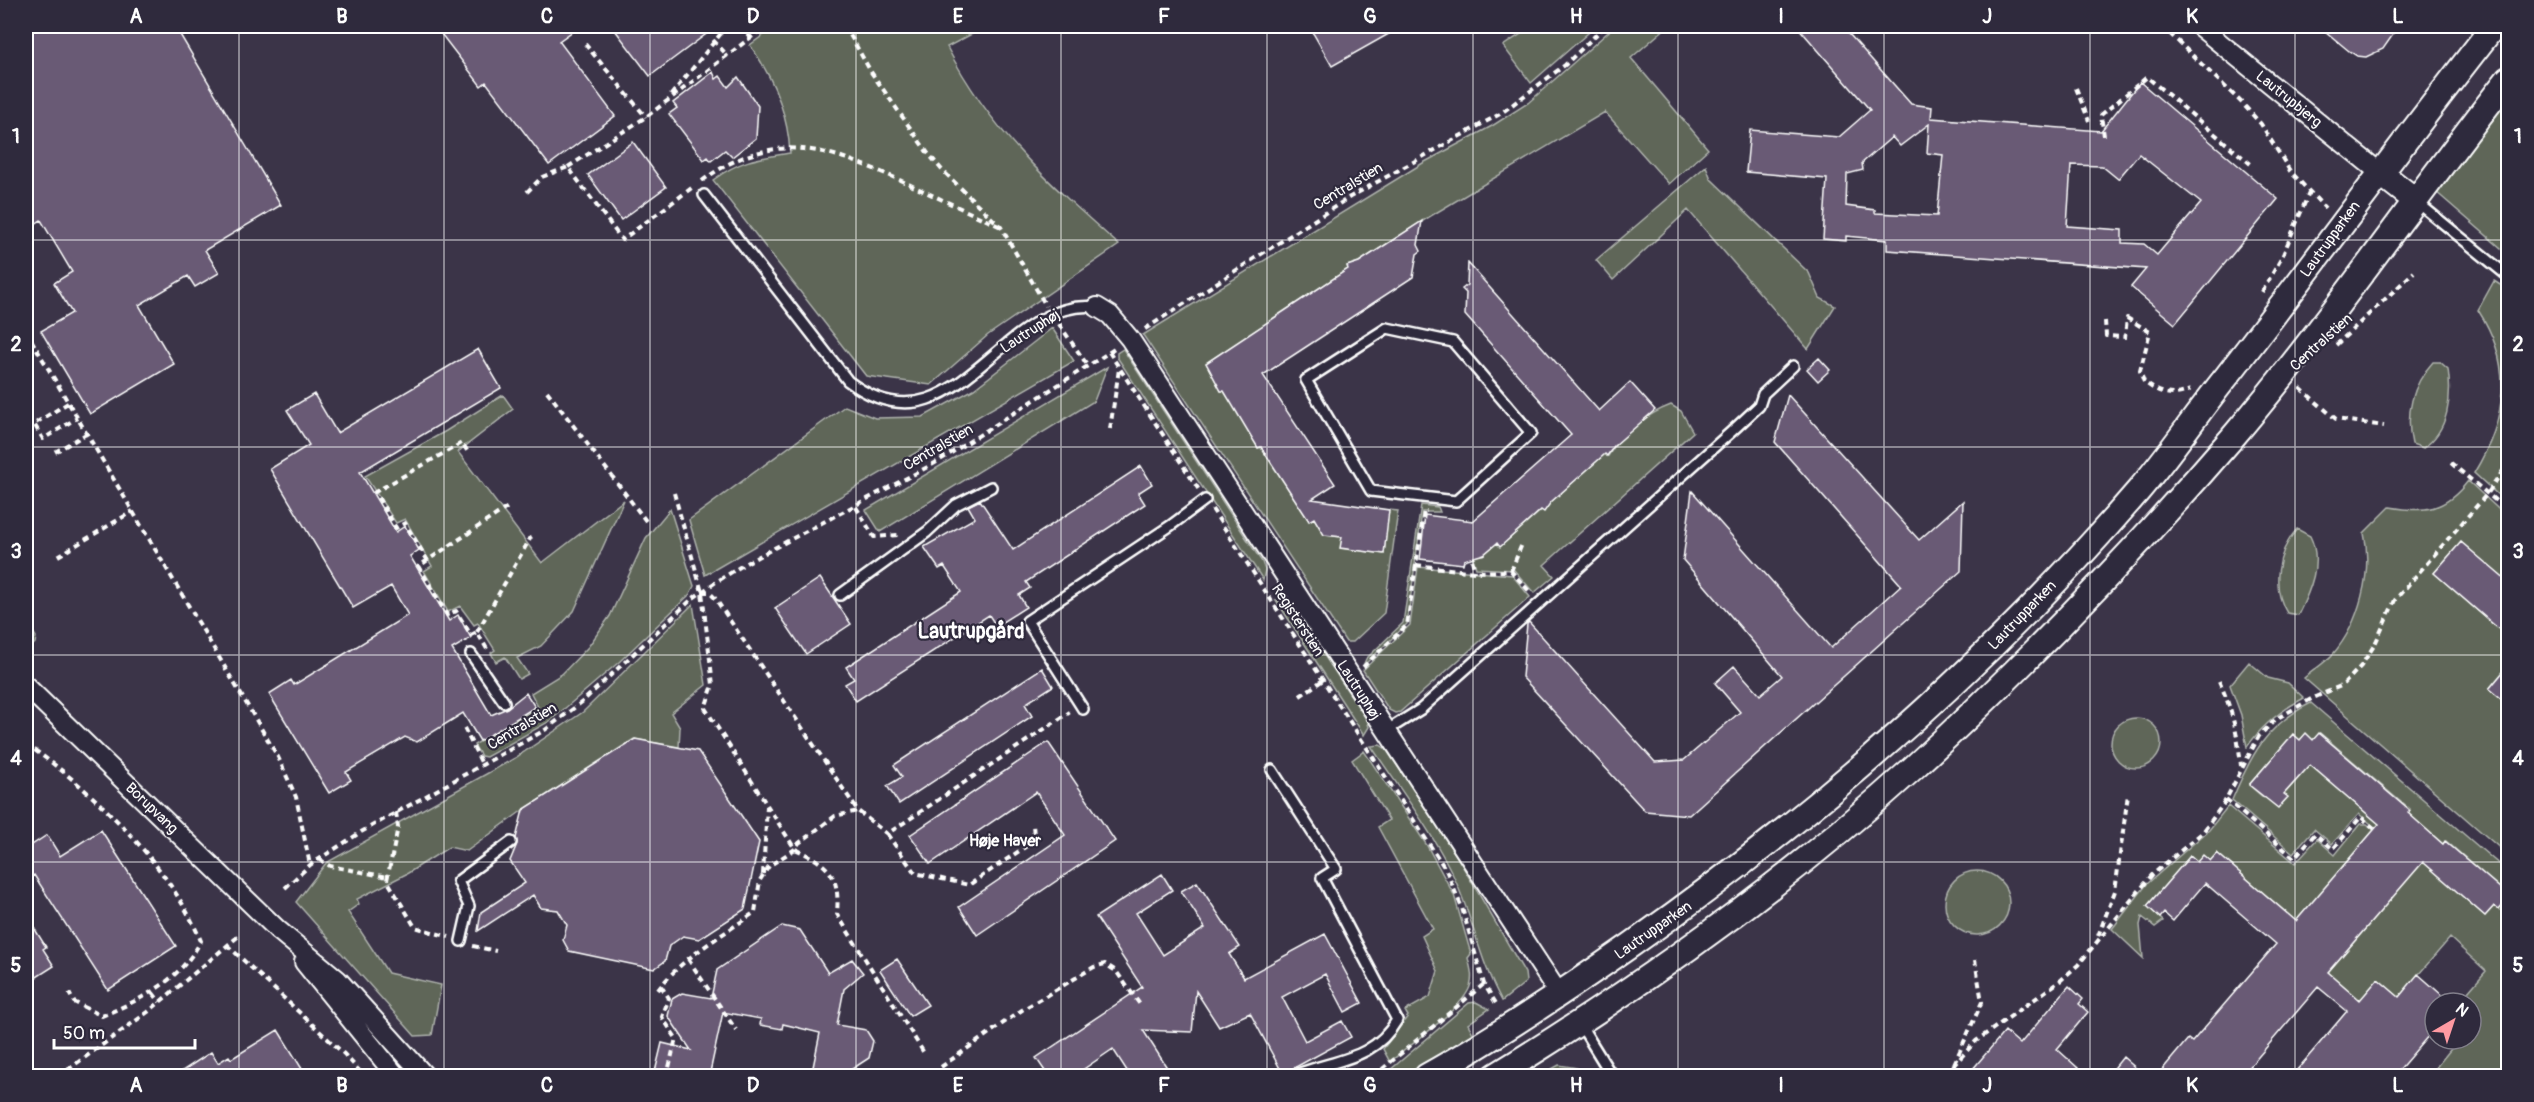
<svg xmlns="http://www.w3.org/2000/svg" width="2534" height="1102" viewBox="0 0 2534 1102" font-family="Pangolin,sans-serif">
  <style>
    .green { fill: #5e6659; stroke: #aeb2ac; stroke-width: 1.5 }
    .building { fill: #695a75; stroke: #fff; stroke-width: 1.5; fill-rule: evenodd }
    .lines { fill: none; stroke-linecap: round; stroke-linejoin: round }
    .service-casing { stroke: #fff; stroke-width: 14 }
    .minor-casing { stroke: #fff; stroke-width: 22 }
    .tertiary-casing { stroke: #fff; stroke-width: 28 }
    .path { stroke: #fff; stroke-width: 4; stroke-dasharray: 6 4.5; stroke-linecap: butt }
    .service { stroke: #2f2a3d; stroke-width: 9 }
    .minor { stroke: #2f2a3d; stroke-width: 18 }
    .tertiary { stroke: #2f2a3d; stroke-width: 24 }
    .grid { fill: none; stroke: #fff; stroke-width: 1.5; stroke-opacity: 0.55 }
    .labels { text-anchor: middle; stroke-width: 4.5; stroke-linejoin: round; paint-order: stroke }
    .street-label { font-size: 15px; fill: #fff; stroke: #2f2a3d }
    .neighbourhood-label { font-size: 16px; font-weight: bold; fill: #fff; stroke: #2f2a3d }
    .district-label { font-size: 21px; font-weight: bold; fill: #fff; stroke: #2f2a3d }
    .neatline { fill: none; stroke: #fff; stroke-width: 2 }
    .grid-label { font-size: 20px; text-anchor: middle; font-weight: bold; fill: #fff }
  </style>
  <rect width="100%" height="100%" fill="#3b3448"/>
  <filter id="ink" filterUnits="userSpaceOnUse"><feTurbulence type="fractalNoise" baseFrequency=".0167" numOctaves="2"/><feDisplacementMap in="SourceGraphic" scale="12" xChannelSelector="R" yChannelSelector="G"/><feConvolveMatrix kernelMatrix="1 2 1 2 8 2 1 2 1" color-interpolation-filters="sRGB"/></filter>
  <g filter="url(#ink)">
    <path class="green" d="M776 26H987L947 47C991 132 1049 183 1119 245L988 335 931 385 866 376 713 180C740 160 758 158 790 153 788 114 772 76 750 45Z
      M1533 26H1596L1531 83 1503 46Z
      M1615 26H1668L1631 58 1708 149 1669 184 1605 112 1429 217 1359 262 1347 266 1348 269 1206 363 1221 391H1224L1309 521 1314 518 1325 535 1342 537 1341 548 1384 554 1389 510 1398 511 1384 613 1353 642H1346L1143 335 1423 163 1492 126 1528 103Z
      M2508 97V254L2435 191Z
      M1706 166 1711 179 1809 273 1820 298 1835 306 1808 349 1688 210 1613 280 1596 260Z
      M2494 281 2508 290V504L2474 473C2507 419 2514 365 2478 310Z
      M1052 328 1074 361 705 575 689 520 845 406 875 418 923 417 974 389Z
      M1123 349 1262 562 1265 570 1263 580 1117 357V353Z
      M2433 362H2440L2448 369C2452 397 2449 431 2423 448L2412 444C2405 414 2412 385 2433 362Z
      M1107 367 1094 401 880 532 866 510Z
      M503 395 513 409 458 452 542 563 624 500 574 611 541 646 517 658 528 674 519 679 505 657 496 662 491 653 495 650 478 623 474 625 460 606 448 612 424 571 432 566 405 519 396 523 365 476 446 431Z
      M1671 405 1681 411 1693 432 1544 565 1554 576 1534 593 1514 570 1476 568 1472 554 1483 555 1497 543 1501 546 1605 454 1608 456C1622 433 1647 414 1671 405Z
      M2468 481 2508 518V572L2503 578 2461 542 2434 573 2508 637V666L2489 689 2508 705V843L2502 850 2304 678C2313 670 2325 663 2333 654 2359 624 2373 572 2364 533L2390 507C2424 513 2445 511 2468 481Z
      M1421 505 1438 507 1440 512H1422L1407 624 1363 666 1366 659 1403 623Z
      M670 509 694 586 689 595 619 662 550 721 486 757 481 756 474 745 538 707 531 693 562 674 588 647 610 616 646 538Z
      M2297 529 2310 536C2323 562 2310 591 2298 615L2287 613C2271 587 2277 552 2297 529Z
      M1418 567 1512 575 1530 597 1400 712 1395 713 1389 710 1363 670 1410 625Z
      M1276 600 1290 604 1367 720 1369 727 1364 735Z
      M693 604 706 685 671 713 680 728 679 747 634 739 523 810 467 851 449 847 408 873 357 899 359 904 348 912 388 973 441 985 432 1035 415 1036 296 902 326 863 515 758 583 712Z
      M26 620 36 637 35 643 26 651Z
      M2249 662 2268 678 2288 683 2304 698C2281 710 2262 725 2247 747L2241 715 2230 685Z
      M2311 703 2508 872V895L2446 841 2440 847 2408 813 2410 810 2320 733 2313 740 2306 734 2300 740 2293 734 2249 785 2264 798 2269 793 2287 797 2284 794 2310 765 2379 824 2376 828 2359 814 2332 844 2314 829 2293 853 2232 800C2251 755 2265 726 2311 703Z
      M2111 743a25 25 0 1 1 50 0a25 25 0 1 1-50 0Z
      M1380 745 1386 749 1452 848 1525 973 1526 982 1502 1001C1478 959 1472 911 1450 869 1428 826 1398 786 1371 746Z
      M1364 751 1426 844 1454 895 1471 954 1468 958C1471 969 1474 980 1468 991 1456 1013 1410 1045 1390 1062L1383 1049 1408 1016 1405 1011 1430 997 1438 971 1422 936 1433 929 1378 827 1389 820 1352 760Z
      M2228 806 2295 863 2317 839 2335 855 2360 824H2367L2374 830 2296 921 2217 853 2210 861 2203 856 2198 864 2190 856 2147 906 2163 921 2155 927 2142 917 2140 925 2143 958 2112 929 2147 884 2209 830Z
      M2423 862 2485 916 2494 906 2499 909 2508 899V1076H2429L2459 1039H2471V1024L2479 1013 2471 1007V1003L2462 999 2486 971 2450 938 2399 997 2378 979 2360 1000 2328 972Z
      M1945 903a32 32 0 1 1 64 0a32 32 0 1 1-64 0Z
      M1476 1002 1489 1009 1468 1024 1474 1035C1446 1052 1417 1076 1383 1076L1469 1003Z
      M1559 1065 1577 1068 1582 1076H1539Z"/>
    <path class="building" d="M26 26H175L281 205 205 250 219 273 195 287 188 276 139 305 174 364 90 414 41 331 72 313 54 283 72 272 41 220 26 230Z
      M435 26H580L559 41 615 116 549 165 486 82 481 86Z
      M612 26H717L650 76Z
      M1309 26H1403L1332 66Z
      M1797 26H1842L1911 104 1932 107 1931 118 2101 131 2140 82 2278 199 2175 324 2131 287 2146 269 1887 250V240L1846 236V241L1823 239 1827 179 1746 172 1750 130 1839 137 1870 110ZM1929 124 1927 153 1943 155 1937 216 1875 213V210L1846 206 1847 174 1863 170 1862 163 1892 137 1900 146ZM2139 154 2201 203 2157 255 2144 244 2122 243V230L2067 226 2071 165 2102 166 2118 179Z
      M2319 26H2399L2383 49 2366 57 2357 56 2349 51Z
      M713 72 716 79 720 76 728 87 738 77 758 106 756 138 732 157 725 150 711 161 708 157 704 160 669 114 677 108 673 103Z
      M633 142 666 187 621 220 588 175Z
      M1422 221 1418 245 1421 251 1417 254 1413 277 1263 375 1335 484 1312 499 1389 510 1384 554 1340 548 1342 537 1324 535 1314 518 1309 521 1261 447 1258 448 1224 391H1221L1206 363 1348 269 1347 266 1359 262Z
      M1468 263 1599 411 1630 382 1655 410 1614 446 1607 456 1605 454 1551 502 1544 512 1541 510 1500 547 1497 543 1484 554 1464 560 1463 564 1420 559 1425 515 1473 521 1571 435 1465 315 1466 293 1462 289 1467 285Z
      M478 349 501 388 360 472 396 532 405 526 419 550 410 556 449 621 458 615 471 638 452 649 491 715 507 708 526 693 535 707 480 741 463 713 417 742 405 737 346 772 351 780 329 793 269 694 291 680 294 685 408 615 391 586 353 608 270 469 309 445 287 410 314 394 337 433Z
      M1819 358 1830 370 1818 381 1807 369Z
      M1788 395 1919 540 1963 501 1961 571 1689 815 1645 811 1522 677 1527 624 1529 622 1655 762 1684 760 1740 712 1715 683 1734 666 1760 695 1782 676 1683 560 1692 491 1831 648 1901 585 1775 442Z
      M1141 466 1152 484 1138 493 1145 504 1026 582 1030 588 1019 595 1026 607 996 626 989 615 856 701 845 684 854 679 846 667 961 592 944 566 939 569 924 547 975 518 968 506 980 500 1013 550Z
      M2461 542 2508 582V637L2434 573Z
      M820 578 851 624 806 654 775 608Z
      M2508 666V705L2489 689Z
      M1042 668 1053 686 1025 704 1032 716 899 804 887 786 902 777 894 765Z
      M2306 733 2313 740 2319 733 2410 811 2408 813 2443 844 2445 841 2508 895V899L2499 910 2494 906 2485 916 2423 862 2328 972 2360 1000 2378 979 2399 997 2418 974 2451 1003H2435V1028L2393 1077H2291L2347 1011 2318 987 2241 1077H2156L2188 1039 2192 1042 2276 944 2205 883 2173 921 2164 913 2160 918 2147 906 2190 856 2197 862 2203 855 2210 861 2217 853 2296 921 2379 824 2310 765 2284 794 2288 797 2278 808 2249 785 2293 734 2300 740Z
      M635 739 698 751 759 842 745 909 699 939 683 936 669 946 665 961 654 969 569 951 563 940 567 925 558 910 541 908 533 895 478 931 481 912 525 883 510 861 517 844 516 838 523 810Z
      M1048 742 1115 841 977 935 959 907 1065 835 1036 792 930 864 910 835Z
      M101 830 176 946 108 990 34 875 26 880V849L47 835 60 856Z
      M1162 874 1172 890 1136 913 1163 955 1205 928 1181 891 1197 882 1240 947 1229 954 1244 978 1325 934 1362 1003 1345 1012 1325 974 1282 997 1305 1041 1342 1021 1351 1037 1283 1074 1250 1013 1219 1027 1196 991 1192 1032 1143 1030 1173 1077H1131L1113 1049 1072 1077H1049L1036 1058 1142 987 1096 917Z
      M26 915 46 947 43 949 54 966 26 984Z
      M782 926 800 930 828 973 852 959 863 973 844 989 837 1025 866 1030 873 1041 869 1058 849 1071 848 1077H811L820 1033 783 1024 782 1029 760 1025 761 1019 723 1012 709 1077H680L655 1072 662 1043 691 1050 668 1016 672 999 682 993 711 998 717 970Z
      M897 959 928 1005 910 1016 880 970Z
      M2069 986 2083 999 2079 1004 2088 1012 2057 1049 2088 1077H1966L2005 1031 2020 1044Z
      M278 1030 307 1077H173L211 1052 218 1063 229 1056 231 1059Z
      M2123 1057 2146 1077H2107Z"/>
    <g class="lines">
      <g class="service-casing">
        <path id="service" d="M704 195 848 381C955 461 1000 295 1097 307
          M2417 202 2508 276
          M1387 328 1453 342 1531 433 1456 501 1371 491 1306 380Z
          M840 595 927 532 956 505 991 487
          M471 654 504 702
          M1083 709 1027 621 1170 526 1205 500
          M1386 731 1421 709 1731 432 1759 406 1763 394 1793 366
          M1272 770 1336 869 1322 878 1397 1020C1374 1060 1337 1059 1298 1074
          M461 941 469 906 458 881 511 842
          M1580 1024 1612 1076"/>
      </g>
      <g class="minor-casing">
        <path id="minor" d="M2199 26 2379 172
          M1097 307 1110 315 1130 339 1559 994
          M26 686 278 930 338 980 425 1076
          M304 962 396 1076"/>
      </g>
      <g class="tertiary-casing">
        <path id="tertiary" d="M2379 172 2415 200
          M1427 1076C1497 1037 1565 991 1631 945 1817 814 1990 663 2139 490 2170 454 2197 413 2227 376 2317 260 2403 141 2494 26
          M1495 1076C1642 986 1784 885 1912 769 2025 666 2132 554 2232 438 2330 323 2415 197 2508 79"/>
      </g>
      <path class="path" d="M740 26 750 37
        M845 26 871 72 927 152 942 170 1001 227 1046 306
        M2162 26 2242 103 2261 124 2290 171 2325 208
        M743 29 748 26
        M713 40 727 55
        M585 44 646 117
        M2076 88 2089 121
        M671 95 727 26
        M2104 136 2101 115 2147 77 2253 166
        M568 167 646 117 766 26
        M702 181C774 127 830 149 904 182 936 197 969 212 1001 227
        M527 192 542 177 568 167 622 240 693 187
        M2262 292 2282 257 2309 193
        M2105 321 2106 336 2125 337 2127 318 2150 332 2140 371 2144 382C2158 393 2173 398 2190 390
        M1059 324 1088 366
        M1145 329 1350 197 1500 114 1565 65 1605 26
        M26 331 278 757 296 797 310 865
        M2336 345 2414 272
        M1109 352 1199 490
        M2300 388 2336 419 2384 426
        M547 391 646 521
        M68 403 34 424 43 439 77 418
        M1110 429 1119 369
        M55 452 86 434
        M2451 463 2508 511
        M674 493 702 592 713 685 705 708 795 849C830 865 840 875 837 914L924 1053
        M856 507 874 537 898 535
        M1212 509 1446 870 1462 908 1484 984 1497 1005
        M58 556 133 511
        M1472 560 1475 572
        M428 561 405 523 396 528 375 492 462 443 468 452
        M1416 565 1475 572 1511 571 1531 593
        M1511 571 1522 544
        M702 592H709L715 598 858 811 887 834 1070 712
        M477 632 531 537
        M487 649 477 632 471 635 456 611 447 615 419 566 508 507
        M1363 667 1407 625 1424 511H1427
        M2219 681C2232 709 2238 735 2241 766
        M1300 696 1323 680
        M464 728 482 764
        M26 744C93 790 170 865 201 941 178 982 144 998 102 1016L74 1002 69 993
        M2226 799 2294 858 2315 834 2333 849 2361 817 2375 829
        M396 812 398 827 387 880 415 927 449 937
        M887 834 915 873 969 885 1031 843 1034 837 1033 824
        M319 859 330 866 388 877
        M763 874 767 806
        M285 888 310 865 361 832 545 730 582 702 692 599 713 584 746 563 937 462 1116 348
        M2098 936 2115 891 2128 794
        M227 945 344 1054 364 1076
        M473 946 496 951
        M688 959 736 1030
        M661 986 669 998 662 1017 676 1038 667 1076
        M658 990C682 957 722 936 755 912L760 880 769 866 795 849 799 843 835 816 858 811
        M153 993 160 1002
        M1954 1064 1982 1002 1975 960
        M941 1067 1022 1010 1094 967 1105 964 1116 971 1141 1006
        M59 1076 148 1012 241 934
        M1374 1076 1484 984
        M1950 1076 1952 1067 1976 1041 2060 981 2078 965 2152 875 2203 832 2224 803 2259 736 2276 719 2313 698 2343 685 2361 666 2375 644 2395 600 2488 493 2508 463"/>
      <use href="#service" class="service"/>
      <use href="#minor" class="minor"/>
      <use href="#tertiary" class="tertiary"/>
    </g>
  </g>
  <path class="grid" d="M239 26V1076M444 26V1076M650 26V1076M856 26V1076M1061 26V1076M1267 26V1076M1473 26V1076M1678 26V1076M1884 26V1076M2090 26V1076M2295 26V1076M26 240H2508M26 447H2508M26 655H2508M26 862H2508"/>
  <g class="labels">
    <g class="street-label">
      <text transform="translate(2289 99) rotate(39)" y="5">Lautrupbjerg</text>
      <text transform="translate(1348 186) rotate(-31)" y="5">Centralstien</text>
      <text transform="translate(2330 239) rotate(-54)" y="5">Lautrupparken</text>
      <text transform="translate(1030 331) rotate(-33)" y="5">Lautruphøj</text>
      <text transform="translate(2321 342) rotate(-42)" y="5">Centralstien</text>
      <text transform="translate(938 447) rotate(-30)" y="5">Centralstien</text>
      <text transform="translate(2022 615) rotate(-46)" y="5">Lautrupparken</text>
      <text transform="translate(1298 620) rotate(57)" y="5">Registerstien</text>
      <text transform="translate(1359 690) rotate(57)" y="5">Lautruphøj</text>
      <text transform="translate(522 726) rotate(-31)" y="5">Centralstien</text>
      <text transform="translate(152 808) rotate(44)" y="5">Borupvang</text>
      <text transform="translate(1653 930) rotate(-35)" y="5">Lautrupparken</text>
    </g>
    <g class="neighbourhood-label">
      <text x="1005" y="846">Høje Haver</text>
    </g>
    <g class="district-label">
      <text x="971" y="638">Lautrupgård</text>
    </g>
  </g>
  <rect width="2534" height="1102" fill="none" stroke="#2f2a3d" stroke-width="66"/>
  <g transform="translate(2453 1021) rotate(39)"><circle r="28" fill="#2f2a3d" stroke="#827f8b" stroke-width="1.5"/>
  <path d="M0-4.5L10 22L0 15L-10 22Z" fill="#ff9aa2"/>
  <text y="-9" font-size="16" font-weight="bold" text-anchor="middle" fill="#ffffff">N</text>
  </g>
  <path d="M54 1039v9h141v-9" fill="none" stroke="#ffffff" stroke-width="3"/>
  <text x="63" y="1039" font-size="18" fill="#ffffff" stroke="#2f2a3d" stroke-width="4.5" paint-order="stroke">50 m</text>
  <rect x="33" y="33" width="2468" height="1036" class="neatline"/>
  <g class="grid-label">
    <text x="136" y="23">A</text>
    <text x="342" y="23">B</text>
    <text x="547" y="23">C</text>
    <text x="753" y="23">D</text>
    <text x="958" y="23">E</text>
    <text x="1164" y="23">F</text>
    <text x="1370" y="23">G</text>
    <text x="1576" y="23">H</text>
    <text x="1781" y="23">I</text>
    <text x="1987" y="23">J</text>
    <text x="2192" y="23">K</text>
    <text x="2398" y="23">L</text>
    <text x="16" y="143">1</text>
    <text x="2518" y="143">1</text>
    <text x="16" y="351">2</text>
    <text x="2518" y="351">2</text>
    <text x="16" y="558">3</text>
    <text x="2518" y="558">3</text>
    <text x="16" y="765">4</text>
    <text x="2518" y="765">4</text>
    <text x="16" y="972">5</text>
    <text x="2518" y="972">5</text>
    <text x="136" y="1092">A</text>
    <text x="342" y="1092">B</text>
    <text x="547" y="1092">C</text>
    <text x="753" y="1092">D</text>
    <text x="958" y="1092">E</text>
    <text x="1164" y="1092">F</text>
    <text x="1370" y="1092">G</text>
    <text x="1576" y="1092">H</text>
    <text x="1781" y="1092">I</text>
    <text x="1987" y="1092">J</text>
    <text x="2192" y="1092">K</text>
    <text x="2398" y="1092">L</text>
  </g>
</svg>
